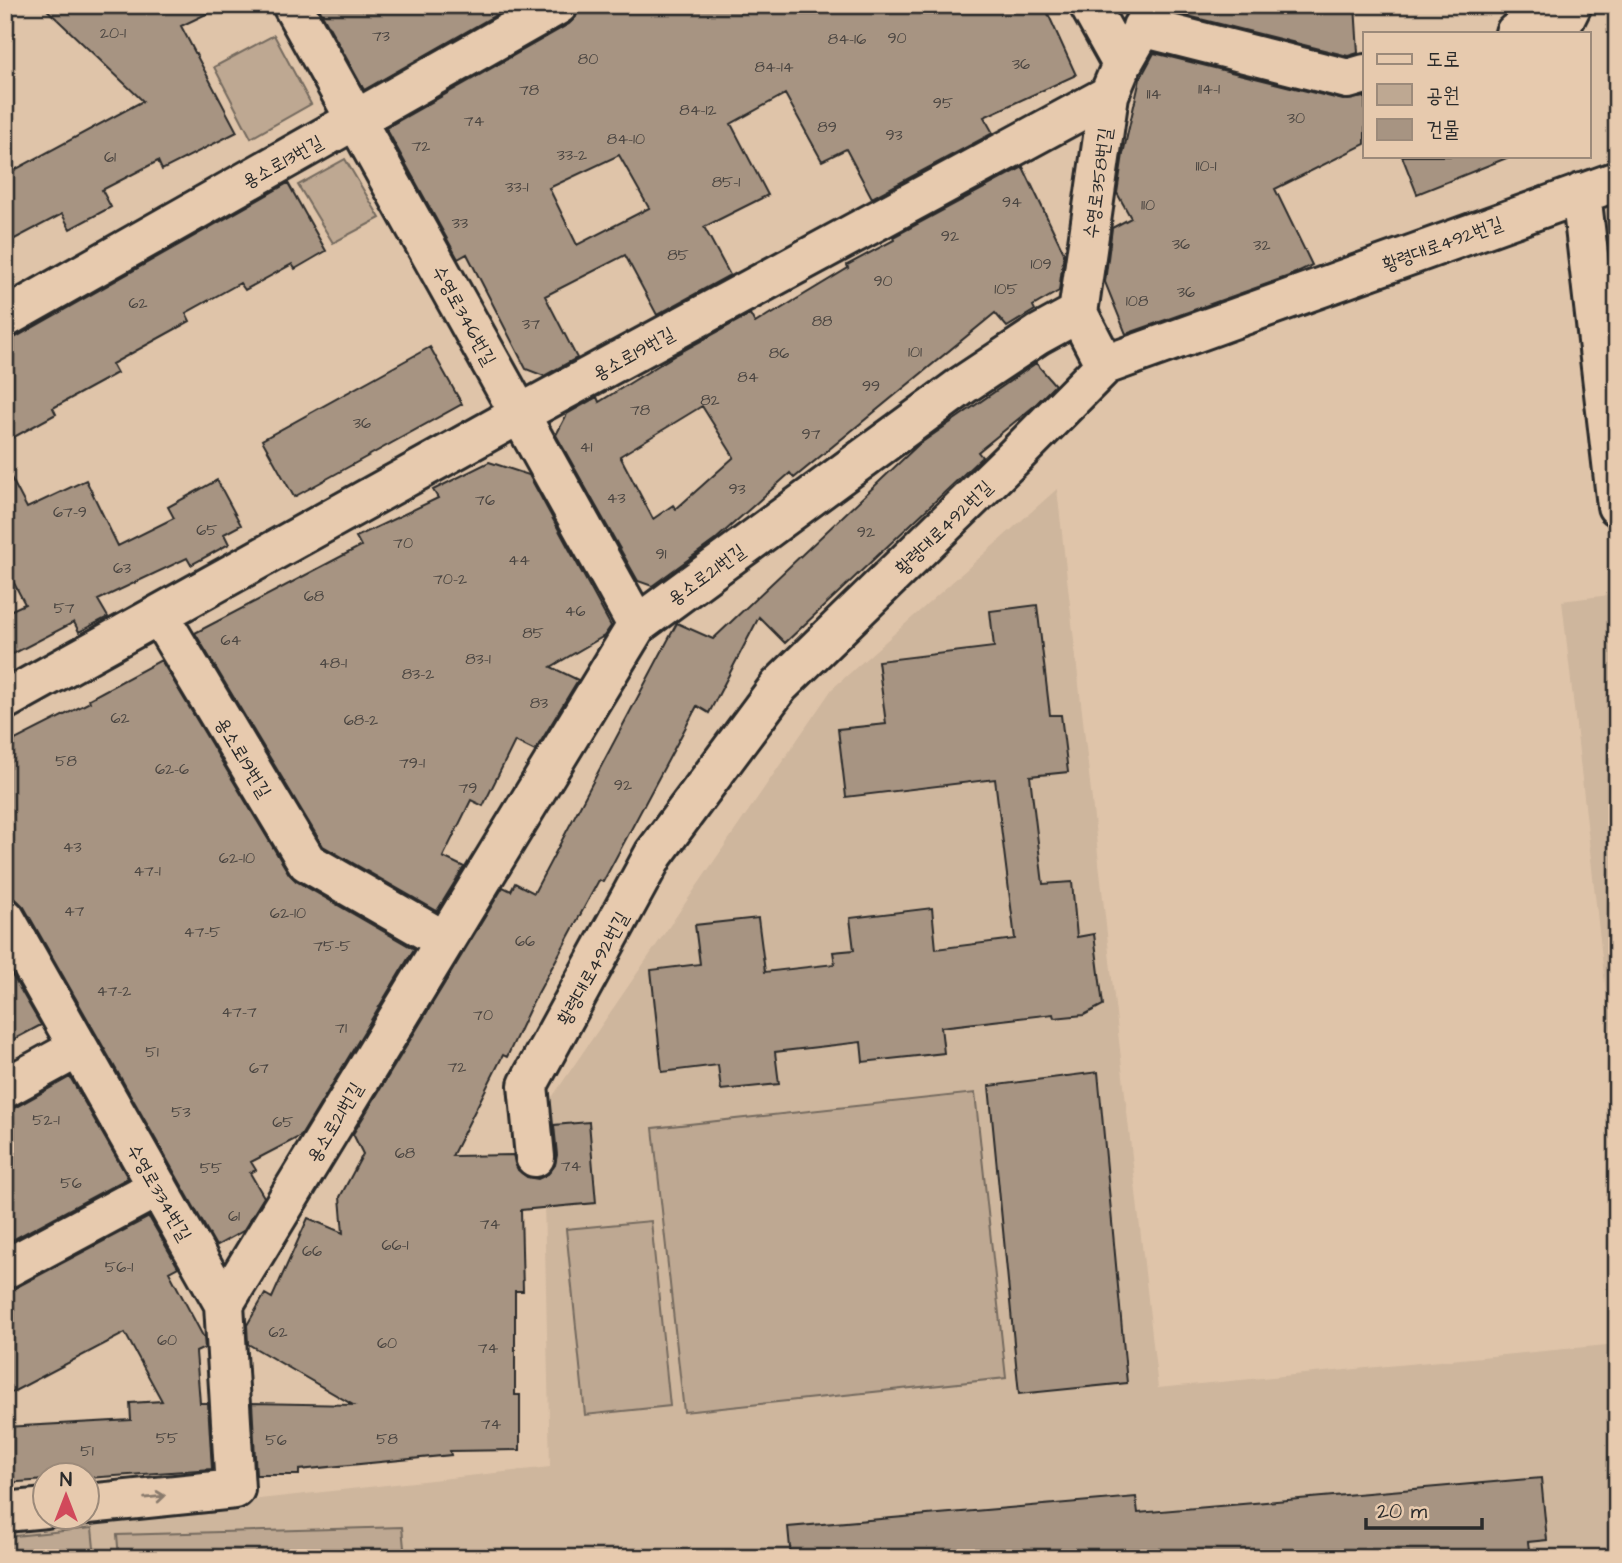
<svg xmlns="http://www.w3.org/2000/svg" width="1622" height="1563" viewBox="0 0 1622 1563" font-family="'Architects Daughter','Poor Story',sans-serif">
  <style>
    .built { fill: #ceb69d }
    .green { fill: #bea892; stroke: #746a5e; stroke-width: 2 }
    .building { fill: #a79482; stroke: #2b2b2b; stroke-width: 2; fill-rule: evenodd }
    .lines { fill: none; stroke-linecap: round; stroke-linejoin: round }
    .minor-casing { stroke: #2b2b2b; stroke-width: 44 }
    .minor { stroke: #e7caae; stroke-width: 38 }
    .oneway { stroke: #897a6c }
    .labels { text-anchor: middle; stroke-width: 5; stroke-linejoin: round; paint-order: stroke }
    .number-label { font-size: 16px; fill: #4a4541 }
    .street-label { font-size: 19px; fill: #2b2b2b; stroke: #e7caae }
  </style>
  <rect width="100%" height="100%" fill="#dfc4a9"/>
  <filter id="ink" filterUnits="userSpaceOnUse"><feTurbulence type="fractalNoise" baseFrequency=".0143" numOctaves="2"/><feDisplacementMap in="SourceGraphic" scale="14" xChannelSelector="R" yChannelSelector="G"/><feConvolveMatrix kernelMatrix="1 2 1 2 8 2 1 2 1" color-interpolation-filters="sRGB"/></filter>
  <g filter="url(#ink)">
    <path class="built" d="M1057 489 1158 1388 1617 1344V1558H5V1527L550 1467 542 1112 832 689Z
      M1617 594V1091L1562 601Z"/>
    <path class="green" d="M274 35 311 104 251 138 214 67Z
      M345 159 380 218 333 243 298 185Z
      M975 1093 1006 1378 684 1412 653 1128Z
      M651 1221 670 1406 585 1415 566 1229Z
      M402 1527 405 1558H119L117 1535Z
      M92 1528 95 1558H5V1537Z"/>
    <path class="building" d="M42 5H225L181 26 237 132 162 170 158 161 102 190 111 207 70 229 62 214 5 244V175L143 101Z
      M317 5H513L364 90Z
      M580 5H1044L1076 75 984 117 993 133 872 198 846 149 822 161 785 94 731 124 768 195 704 227 730 275 657 315 625 255 545 296 577 358 544 376 526 369 467 254 458 259 386 128 569 24 576 17ZM619 155 649 208 577 245 549 188Z
      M1178 5H1355L1358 53 1348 56 1176 13Z
      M1154 53 1343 100 1365 97V144L1275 189 1312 265 1289 276 1126 334 1105 282 1112 228 1131 218 1117 193 1123 154 1140 79Z
      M1402 156H1509V157L1417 194Z
      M1023 167 1064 253 1059 291 1033 306 1035 310 1007 327 995 313 794 478 790 473 715 540 652 586 638 581 556 435 567 414 597 397 599 402 677 354 750 314 755 323 771 313 772 314 848 268 847 265 894 240 893 237ZM702 406 734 457 676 509 673 505 653 519 620 456Z
      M288 183 326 251 295 269 292 264 245 290 240 283 186 313 190 321 112 364 117 373 53 408 56 414 5 442V340L16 337Z
      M430 347 462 404 294 497 262 440Z
      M1036 363 1055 385 1033 407 978 452 982 457 785 643 759 617 709 713 697 706 603 882 599 880 530 1008 507 1057 503 1055 452 1156 513 1155 518 1170 527 1177 538 1179 548 1174 555 1165 557 1155 554 1125 589 1122 596 1203 521 1210 523 1291H515V1395H520V1450L450 1451 451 1455 299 1470V1475H256L252 1403 353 1405 248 1344 247 1325 265 1294 272 1298 308 1218 343 1233 340 1197 363 1154 353 1134 503 887 511 891 515 883 534 893 677 623 713 639 918 445Z
      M489 462 529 475 611 626 604 636 551 667 578 680 535 751 515 741 483 806 471 800 443 857 464 867 437 911 323 846 195 633 361 546 356 537 438 498 433 490Z
      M5 466 27 508 86 480 118 546 174 518 168 507 217 480 241 525 224 534 229 544 191 565 187 558 98 600 108 617 79 632 74 622 5 658V613L25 604 5 566Z
      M1037 605 1050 715H1061L1068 772 1030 776 1043 884 1072 882 1077 937 1094 934 1103 1005 1084 1015 1054 1018 1053 1014 941 1027 944 1053 863 1062 861 1042 775 1052 779 1084 721 1090 718 1065 662 1072 651 970 700 964 695 925 758 918 765 972 835 964 833 952 854 950 850 918 932 908 936 949 1015 939 995 779 846 797 838 729 886 724 878 661 994 647 990 611Z
      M161 660 289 874 296 881 414 949 301 1136 251 1162 256 1170 250 1173 264 1197 243 1231 216 1246 24 907 17 900 5 896V745L90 702 89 699Z
      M5 963 41 1025 5 1044Z
      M1098 1072 1127 1383 1019 1394 989 1086Z
      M70 1077 128 1178 5 1244V1110L16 1107Z
      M149 1217 178 1267 169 1272 204 1338 205 1348 196 1352 200 1403H208L212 1469 88 1478V1475H46V1480L5 1483V1427L131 1420 130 1403 162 1401 125 1333 5 1396V1291L15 1288Z
      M1541 1478 1547 1540 1528 1542 1530 1558H791L788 1527 1136 1497 1138 1513Z"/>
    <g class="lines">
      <g class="minor-casing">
        <path id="minor" d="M292 5 637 625
          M1089 5 1122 64
          M1142 27 1348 79 1365 74
          M1515 33 1565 19 1572 5
          M1581 193 1617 506
          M5 318 558 5
          M1105 365 1078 313 1109 95 1122 64 1156 5
          M159 615 307 862 445 941
          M5 700 520 414 1109 95
          M5 918 224 1304 235 1489 88 1504
          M5 1088 78 1048
          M535 1157 528 1085 654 854 779 686 1015 456 1105 365 1617 181
          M5 1269 158 1187
          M224 1304 637 625 963 385 1038 335 1078 313
          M5 1512 46 1508"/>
      </g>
      <use href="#minor" class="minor"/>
    </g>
    <defs><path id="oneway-shaft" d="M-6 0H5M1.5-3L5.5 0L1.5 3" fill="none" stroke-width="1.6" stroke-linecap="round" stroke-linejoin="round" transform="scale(1.75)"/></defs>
    <use class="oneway" href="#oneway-shaft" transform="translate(155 1497) rotate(-6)"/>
  </g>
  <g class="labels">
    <g class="number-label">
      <text x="113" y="38">20-1</text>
      <text x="381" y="41">73</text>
      <text x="897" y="43">90</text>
      <text x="847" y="44">84-16</text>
      <text x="588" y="64">80</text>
      <text x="1021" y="69">36</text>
      <text x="774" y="72">84-14</text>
      <text x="1209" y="94">114-1</text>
      <text x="529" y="95">78</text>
      <text x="1154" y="99">114</text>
      <text x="943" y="108">95</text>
      <text x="698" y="115">84-12</text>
      <text x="1296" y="123">30</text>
      <text x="474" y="126">74</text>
      <text x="827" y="132">89</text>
      <text x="894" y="140">93</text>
      <text x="626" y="144">84-10</text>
      <text x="421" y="151">72</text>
      <text x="572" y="160">33-2</text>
      <text x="110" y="162">61</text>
      <text x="1206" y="171">110-1</text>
      <text x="726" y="187">85-1</text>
      <text x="517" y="192">33-1</text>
      <text x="1012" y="207">94</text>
      <text x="1148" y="210">110</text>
      <text x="460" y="228">33</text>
      <text x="950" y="241">92</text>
      <text x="1181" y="249">36</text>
      <text x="1262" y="250">32</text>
      <text x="678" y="260">85</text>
      <text x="1041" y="269">109</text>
      <text x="883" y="286">90</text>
      <text x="1006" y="294">105</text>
      <text x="1186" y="297">36</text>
      <text x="1137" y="306">108</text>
      <text x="138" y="308">62</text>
      <text x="822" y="326">88</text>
      <text x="531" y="329">37</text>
      <text x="915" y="357">101</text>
      <text x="779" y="358">86</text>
      <text x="748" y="382">84</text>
      <text x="871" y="391">99</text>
      <text x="710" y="405">82</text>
      <text x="640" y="415">78</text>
      <text x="362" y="428">36</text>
      <text x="811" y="439">97</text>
      <text x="586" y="452">41</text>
      <text x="737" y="494">93</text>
      <text x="616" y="503">43</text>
      <text x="485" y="505">76</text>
      <text x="70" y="517">67-9</text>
      <text x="207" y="535">65</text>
      <text x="866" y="537">92</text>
      <text x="403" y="548">70</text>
      <text x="661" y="559">91</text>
      <text x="519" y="565">44</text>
      <text x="122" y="573">63</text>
      <text x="450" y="584">70-2</text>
      <text x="314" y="601">68</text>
      <text x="64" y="613">57</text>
      <text x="575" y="616">46</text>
      <text x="533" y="638">85</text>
      <text x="231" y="645">64</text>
      <text x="478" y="664">83-1</text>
      <text x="333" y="668">48-1</text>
      <text x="418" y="679">83-2</text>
      <text x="539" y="708">83</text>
      <text x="120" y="723">62</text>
      <text x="361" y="725">68-2</text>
      <text x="66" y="766">58</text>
      <text x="412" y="768">79-1</text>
      <text x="172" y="774">62-6</text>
      <text x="623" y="790">92</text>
      <text x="468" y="793">79</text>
      <text x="72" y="852">43</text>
      <text x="237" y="863">62-10</text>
      <text x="147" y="876">47-1</text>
      <text x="74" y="916">47</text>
      <text x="288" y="918">62-10</text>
      <text x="202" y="937">47-5</text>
      <text x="525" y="946">66</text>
      <text x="332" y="951">75-5</text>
      <text x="114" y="996">47-2</text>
      <text x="239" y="1017">47-7</text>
      <text x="483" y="1020">70</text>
      <text x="341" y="1033">71</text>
      <text x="152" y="1057">51</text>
      <text x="457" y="1072">72</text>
      <text x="259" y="1073">67</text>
      <text x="181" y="1117">53</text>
      <text x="46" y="1125">52-1</text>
      <text x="283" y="1127">65</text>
      <text x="405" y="1158">68</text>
      <text x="571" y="1171">74</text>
      <text x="211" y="1173">55</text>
      <text x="71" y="1188">56</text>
      <text x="234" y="1221">61</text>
      <text x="490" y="1229">74</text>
      <text x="395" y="1250">66-1</text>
      <text x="312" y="1256">66</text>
      <text x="119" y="1272">56-1</text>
      <text x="278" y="1337">62</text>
      <text x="167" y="1345">60</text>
      <text x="387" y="1348">60</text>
      <text x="488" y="1353">74</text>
      <text x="491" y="1429">74</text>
      <text x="167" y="1443">55</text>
      <text x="387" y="1444">58</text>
      <text x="276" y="1445">56</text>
      <text x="87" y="1456">51</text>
    </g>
    <g class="street-label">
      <text transform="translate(282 161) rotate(-29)" y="7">용소로13번길</text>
      <text transform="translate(1097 183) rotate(-82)" y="7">수영로358번길</text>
      <text transform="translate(1442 243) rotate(-20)" y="7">황령대로492번길</text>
      <text transform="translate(465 315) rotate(61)" y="7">수영로346번길</text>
      <text transform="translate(633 353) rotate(-29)" y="7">용소로19번길</text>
      <text transform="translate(943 527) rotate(-44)" y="7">황령대로492번길</text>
      <text transform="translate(706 574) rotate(-36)" y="7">용소로21번길</text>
      <text transform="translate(244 757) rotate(59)" y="7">용소로19번길</text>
      <text transform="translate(592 968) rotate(-61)" y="7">황령대로492번길</text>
      <text transform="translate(334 1122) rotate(-59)" y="7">용소로21번길</text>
      <text transform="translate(160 1192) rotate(60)" y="7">수영로334번길</text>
    </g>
  </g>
  <rect width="1622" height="1563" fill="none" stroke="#e7caae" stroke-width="28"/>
  <rect x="14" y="14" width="1594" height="1535" fill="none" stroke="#2b2b2b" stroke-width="2.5" filter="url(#ink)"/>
  <rect x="1363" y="32" width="228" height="126" fill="#e7caae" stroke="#9c8a7a" stroke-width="2"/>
  <rect x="1377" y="54" width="35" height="10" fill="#e7caae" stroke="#9c8a7a" stroke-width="2"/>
  <text x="1426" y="66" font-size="21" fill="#2b2b2b">도로</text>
  <rect x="1377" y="84" width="35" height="21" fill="#bea892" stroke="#9c8a7a" stroke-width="2"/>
  <text x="1426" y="102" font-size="21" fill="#2b2b2b">공원</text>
  <rect x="1377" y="119" width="35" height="21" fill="#a79482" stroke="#9c8a7a" stroke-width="2"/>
  <text x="1426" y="136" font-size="21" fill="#2b2b2b">건물</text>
  <g transform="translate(66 1496)"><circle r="33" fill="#e7caae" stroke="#9c8a7a" stroke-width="2"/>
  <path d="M0-5L12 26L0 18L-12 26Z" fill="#d1495b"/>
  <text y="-10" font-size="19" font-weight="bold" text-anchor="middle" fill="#2b2b2b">N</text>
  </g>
  <path d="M1366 1518v10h116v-10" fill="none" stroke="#2b2b2b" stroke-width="3.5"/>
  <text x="1377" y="1518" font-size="21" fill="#2b2b2b" stroke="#e7caae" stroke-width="5" paint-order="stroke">20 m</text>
</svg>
